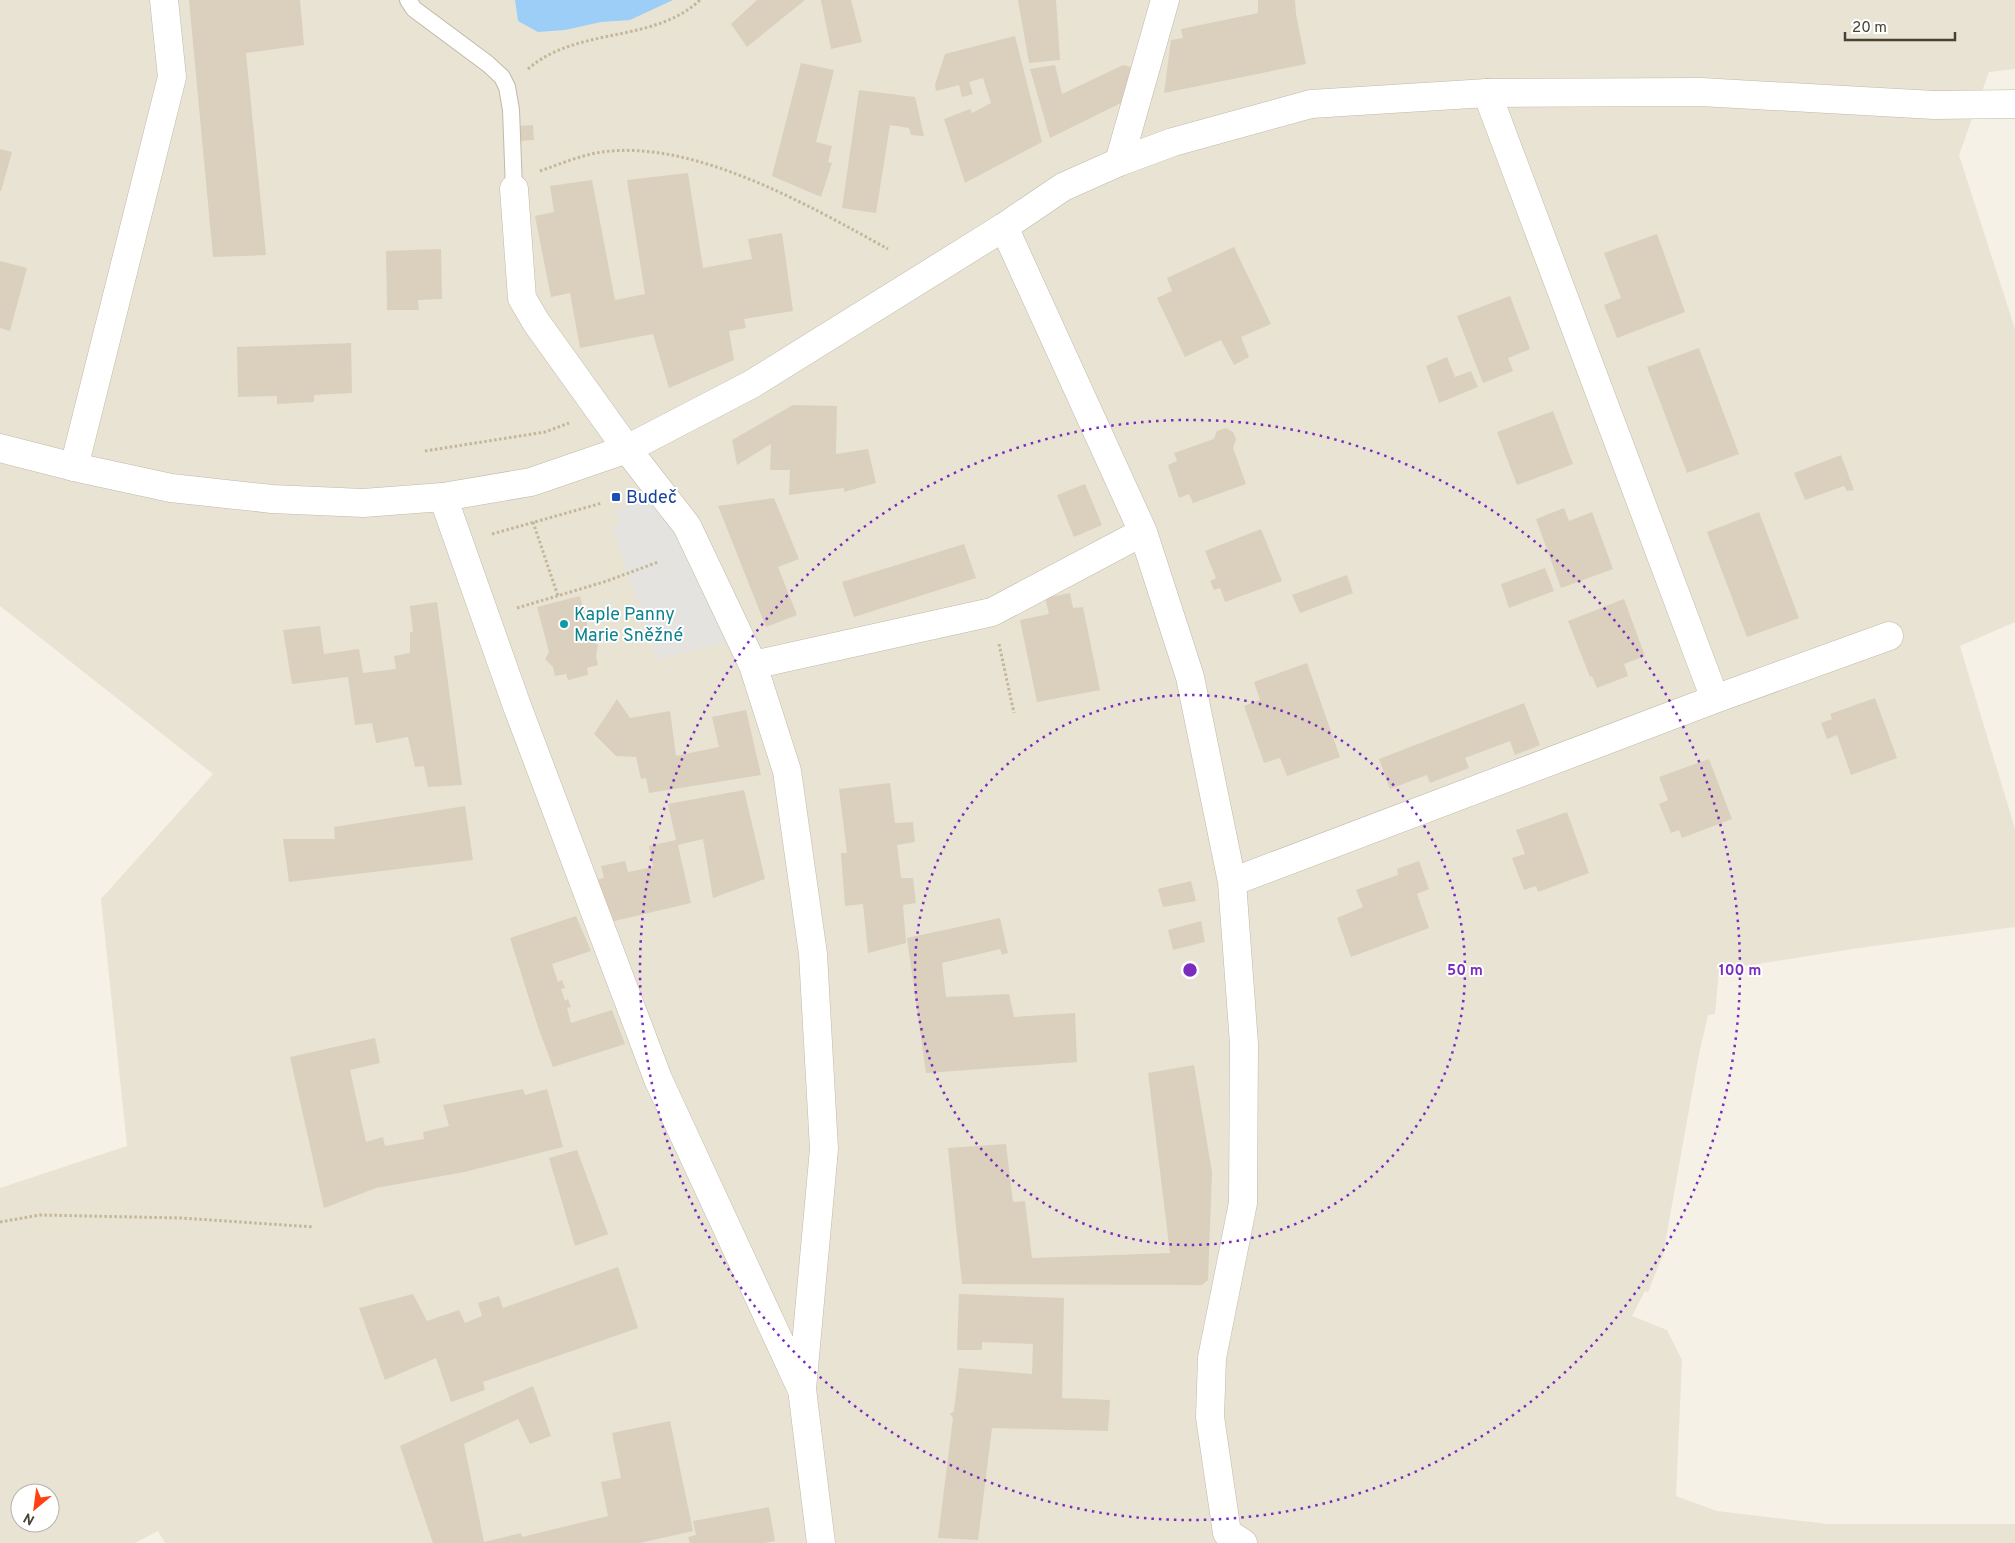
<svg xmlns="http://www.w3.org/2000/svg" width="2015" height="1543" viewBox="0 0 2015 1543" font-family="Overpass,sans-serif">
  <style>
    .residential { fill: #e9e3d4; fill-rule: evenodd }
    .parking { fill: #e5e3df }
    .water { fill: #9ccef7 }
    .building { fill: #dad0bd }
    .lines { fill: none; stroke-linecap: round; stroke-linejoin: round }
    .service-casing { stroke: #c1b9a8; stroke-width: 18 }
    .minor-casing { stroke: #c1b9a8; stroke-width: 29 }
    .tertiary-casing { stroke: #c1b9a8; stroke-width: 29 }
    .path { stroke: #c4b697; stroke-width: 3; stroke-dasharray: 2.5 2.5; stroke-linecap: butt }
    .service { stroke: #fff; stroke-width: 16 }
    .minor { stroke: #fff; stroke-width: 28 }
    .tertiary { stroke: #fff; stroke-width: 28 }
    .ring { fill: none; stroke: #7b2cbf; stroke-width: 2.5; stroke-dasharray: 2.5 5 }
    .transit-dot { fill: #1a4fb4; stroke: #fff; stroke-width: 2 }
    .culture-dot { fill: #0f9aa8; stroke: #fff; stroke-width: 2 }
    .labels { text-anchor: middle; stroke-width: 4; stroke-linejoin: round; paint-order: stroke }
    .transit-label { font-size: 18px; fill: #164399; stroke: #fff; text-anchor: start }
    .culture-label { font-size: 18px; fill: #0d838f; stroke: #fff; text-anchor: start }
    .centre { fill: #7b2cbf; stroke: #fff; stroke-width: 2.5 }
    .ring-label { font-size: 15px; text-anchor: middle; font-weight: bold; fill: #7b2cbf; stroke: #fff; stroke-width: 4; stroke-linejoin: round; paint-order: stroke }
  </style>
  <rect width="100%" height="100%" fill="#f5f1e6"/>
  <path class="residential" d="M0 0H2015V69L1989 72 1959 155 2015 329V622L1960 646 2015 829V927L1859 948 1719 970 1715 1014 1708 1015 1699 1054 1663 1255 1648 1292 1645 1291 1632 1316 1667 1330 1682 1360 1676 1496 1717 1511 1828 1524H2015V1543H165L158 1531 135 1543H0V1188L127 1146 101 899 213 774 0 606ZM20 1493H50V1523H20Z"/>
  <path class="parking" d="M645 497 658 502 679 526 728 641 657 660 612 527 621 523 616 511Z"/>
  <path class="water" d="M515 0H673L630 20 601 22 565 30 538 32 518 21Z"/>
  <path class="building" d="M189 0H300L304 45 246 53 266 255 213 257Z
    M757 0H805L747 47 731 24Z
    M821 0H851L862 42 831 49Z
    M1018 0H1056L1060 60 1029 63Z
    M1258 0H1295L1296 14 1306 64 1164 93 1171 40 1183 38 1181 29 1258 13Z
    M1015 36 1042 142 965 183 944 119 970 109 972 113 991 103 983 78 969 82 973 94 962 97 959 85 936 91 935 85 945 54Z
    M801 63 834 70 816 142 832 146 828 162 832 163 821 197 772 176Z
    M1055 65 1062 94 1123 65 1131 67 1121 103 1050 138 1030 69Z
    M859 90 915 97 924 136 911 135 909 128 890 125 876 213 842 208Z
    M533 125 534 140 520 141 518 126Z
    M0 149 12 152 1 191H0Z
    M688 173 703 268 752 259 748 239 782 233 793 311 744 319 746 328 729 331 734 360 669 388 653 334 580 348 570 293 551 297 535 216 554 212 550 186 592 180 615 300 645 294 627 180Z
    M1657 234 1685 312 1617 338 1604 305 1621 298 1604 253Z
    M1234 247 1271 324 1241 337 1249 357 1234 365 1221 340 1185 357 1157 298 1172 291 1167 278Z
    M441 249 442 299 418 300 419 310H387L386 251Z
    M0 261 27 268 10 331 0 328Z
    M1510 296 1530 349 1508 358 1513 371 1483 383 1457 316Z
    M351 343 352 393 314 395V402L277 404V396L238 397 237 347Z
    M1699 348 1739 454 1687 473 1647 367Z
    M1447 357 1455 377 1471 371 1478 387 1439 403 1426 366Z
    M793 405 837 406 836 454 868 449 876 483 844 492V488L789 495 790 470H770L771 444 737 465 732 440Z
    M1553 411 1573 464 1517 485 1497 432Z
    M1226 428 1233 432 1236 439 1233 448 1246 484 1193 503 1189 494 1179 498 1168 465 1177 461 1174 453 1214 439 1217 431Z
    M1841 455 1854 490 1847 491 1844 486 1805 500 1794 473Z
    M1085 484 1102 525 1074 537 1057 495Z
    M774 498 799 559 778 567 797 615 766 627 718 506Z
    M1564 508 1569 521 1592 512 1613 569 1561 588 1536 519Z
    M1759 512 1799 618 1747 637 1707 532Z
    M1261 529 1282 581 1225 602 1220 588 1214 590 1210 581 1216 578 1205 551Z
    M964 544 976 578 854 617 842 582Z
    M1545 568 1554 591 1509 608 1501 584Z
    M1347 575 1353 593 1300 613 1292 595Z
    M1070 593 1073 608 1083 607 1100 690 1037 702 1020 620 1049 614 1045 598Z
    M580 596 591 641 598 645 596 656 598 665 587 668 588 675 568 680 566 674 555 676 553 667 545 659 549 652 537 607Z
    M1624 599 1645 656 1624 664 1628 676 1597 688 1592 676 1590 677 1568 621Z
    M437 602 462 785 428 787 424 766 415 767 408 737 376 743 372 723 355 725 348 677 292 684 283 630 320 626 324 654 359 649 363 673 396 669 394 656 410 653V632H413L410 606Z
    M1307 663 1340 757 1287 776 1280 758 1264 763 1244 706 1260 700 1254 682Z
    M1875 698 1897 758 1851 775 1837 735 1827 739 1821 723 1832 719 1830 714Z
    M617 699 630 718 670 711 676 756 719 747 712 717 746 710 761 775 649 793 646 778 641 779 636 757 616 756 594 734Z
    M1524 703 1540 745 1515 755 1510 741 1465 758 1469 768 1430 783 1427 775 1390 789 1379 759Z
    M1709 759 1732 819 1682 838 1679 830 1671 833 1659 804 1668 800 1659 777Z
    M890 783 895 823 913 822 915 842 897 845 901 878H913L916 903 903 905 906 943 868 953 863 904 845 906 841 853H847L839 789Z
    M744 790 765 879 713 898 703 839 678 845 691 903 606 923 590 881 604 878 601 866 625 861 628 872 653 867 649 846 676 840 668 804Z
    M465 806 473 860 289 882 283 839H335L334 827Z
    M1567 812 1589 873 1538 892 1536 886 1524 890 1512 858 1525 854 1516 830Z
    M1419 861 1429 889 1417 894 1429 928 1351 957 1337 918 1363 907 1356 890 1398 875 1397 869Z
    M1191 881 1196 901 1163 907 1158 889Z
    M576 916 591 951 552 964 558 982 562 980 565 988 561 989 565 1001 568 999 571 1007 567 1008 571 1023 612 1010 625 1044 553 1067 538 1027 510 938Z
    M1000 918 1008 953 1002 955 1000 949 942 963 946 997 1009 994 1014 1017 1075 1013 1077 1062 926 1073 907 938Z
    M1201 921 1205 942 1173 950 1168 930Z
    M375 1038 380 1063 350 1070 366 1142 383 1137 385 1146 424 1139 423 1132 449 1126 443 1105 523 1089 525 1095 547 1089 563 1147 464 1172 376 1188 324 1208 290 1057Z
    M1194 1065 1212 1172 1208 1280 1202 1285 962 1284 948 1148 1006 1144 1013 1202 1025 1201 1032 1258 1170 1253 1148 1073Z
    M577 1150 608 1234 575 1246 549 1158Z
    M618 1267 638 1328 483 1382 485 1390 451 1402 436 1358 385 1380 359 1308 413 1294 427 1321 459 1310 465 1323 482 1316 478 1303 499 1296 503 1308Z
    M959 1294 1064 1298 1062 1398 1110 1400 1108 1431 992 1428 978 1540 938 1538 953 1418 950 1414 954 1411 959 1368 1032 1374 1033 1344 982 1342V1350H957Z
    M533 1386 551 1436 530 1444 518 1419 464 1444 484 1542 521 1533 522 1537 608 1516 601 1482 621 1478 612 1433 670 1421 693 1531 640 1543H433L400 1446Z
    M769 1507 775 1541 764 1543H690L688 1537 696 1535 693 1521Z"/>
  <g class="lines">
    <g class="service-casing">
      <path id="service" d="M408 0 414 9 488 64 502 77 507 87 511 110 514 189"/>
    </g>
    <g class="minor-casing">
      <path id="minor" d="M1487 93 1715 699
        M1119 162 1165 0
        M514 189 522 298 536 322 627 449 687 526 753 665 787 771 813 954 824 1149 802 1389 821 1543
        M1004 227 1143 532 1190 677 1232 882 1244 1044 1243 1203 1212 1358 1210 1417 1227 1533 1243 1543
        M74 467 172 77 164 0
        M443 497 517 706 658 1079 801 1388
        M753 665 992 612 1143 532
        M1232 882 1715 699 1889 636"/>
    </g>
    <g class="tertiary-casing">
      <path id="tertiary" d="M0 448 74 467 171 488 272 499 363 503 443 497 531 482 627 449 752 384 1004 227 1063 187 1119 162 1173 142 1311 104 1487 93 1701 92 1934 105 2015 104"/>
    </g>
    <path class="path" d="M528 69C577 26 653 44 700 0
      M540 171C560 164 581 155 602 152 694 139 810 206 888 249
      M425 451 545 432 569 423
      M533 522 558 596
      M492 534 602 503
      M517 608 607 581 658 562
      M999 644 1014 713
      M0 1222 40 1215 181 1218 314 1227"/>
    <use href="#service" class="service"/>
    <use href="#minor" class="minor"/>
    <use href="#tertiary" class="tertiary"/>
  </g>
  <g class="ring">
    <circle cx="1190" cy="970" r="275"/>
    <circle cx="1190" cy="970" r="550"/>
  </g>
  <rect class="transit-dot" x="611" y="492" width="10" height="10" rx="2.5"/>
  <circle class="culture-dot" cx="564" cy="624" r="5"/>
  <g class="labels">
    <g class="transit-label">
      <text x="626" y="503">Budeč</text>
    </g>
    <g class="culture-label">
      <text x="574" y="620">Kaple Panny<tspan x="574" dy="21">Marie Sněžné</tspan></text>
    </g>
  </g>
  <circle cx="1190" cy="970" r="8" class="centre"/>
  <g class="ring-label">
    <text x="1465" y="975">50 m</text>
    <text x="1740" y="975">100 m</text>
  </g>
  <g transform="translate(35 1508) rotate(209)"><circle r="24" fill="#ffffff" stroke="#b6b3ae"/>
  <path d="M0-4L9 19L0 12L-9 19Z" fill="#ff4013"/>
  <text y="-8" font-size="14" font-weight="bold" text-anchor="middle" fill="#484134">N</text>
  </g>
  <path d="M1845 32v8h110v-8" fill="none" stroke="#484134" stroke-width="2.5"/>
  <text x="1852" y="32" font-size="15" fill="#484134" stroke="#ffffff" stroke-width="4" paint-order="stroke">20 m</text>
</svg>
